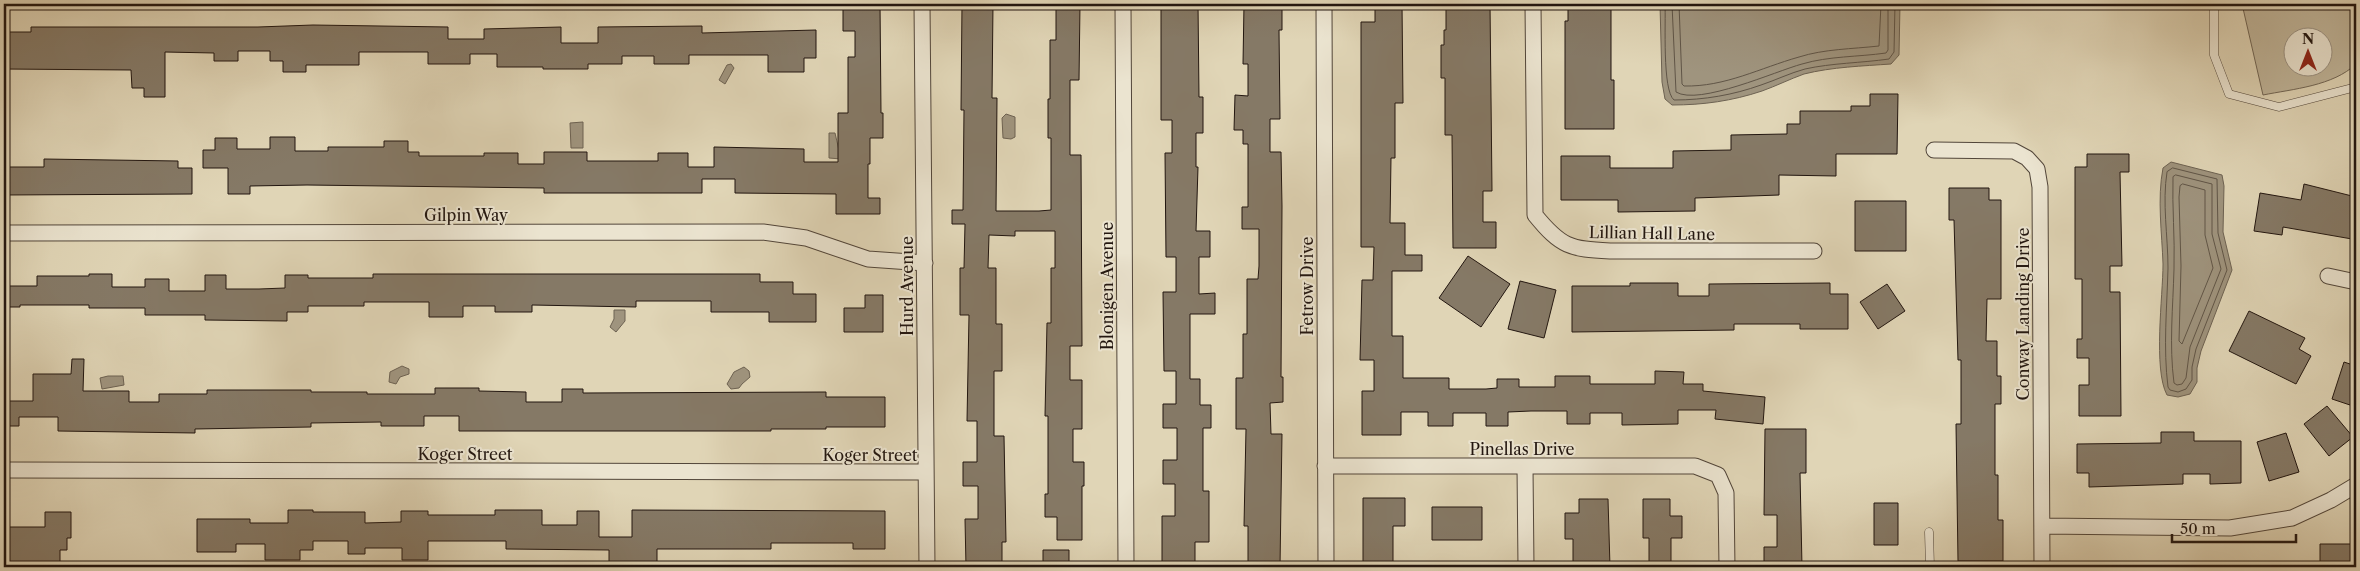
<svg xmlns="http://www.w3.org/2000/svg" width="2360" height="571" viewBox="0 0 2360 571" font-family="'Libre Caslon Text',serif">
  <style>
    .green { fill: #c0b59a; stroke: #716655; fill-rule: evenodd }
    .water { fill: #9f947e; stroke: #6d6252 }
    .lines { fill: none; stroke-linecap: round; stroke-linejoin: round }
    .shore { stroke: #605547; stroke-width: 1 }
    .building { fill: #857966; stroke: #221610 }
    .lane-casing { stroke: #52463a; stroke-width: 9 }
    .street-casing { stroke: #52463a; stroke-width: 17 }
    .lane { stroke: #ebe4d0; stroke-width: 8 }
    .street { stroke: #ebe4d0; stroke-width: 15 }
    .labels { text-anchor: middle; stroke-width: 4; stroke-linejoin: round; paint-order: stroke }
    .street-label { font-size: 16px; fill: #221610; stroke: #ebe4d0 }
  </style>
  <rect width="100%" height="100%" fill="#e0d5b6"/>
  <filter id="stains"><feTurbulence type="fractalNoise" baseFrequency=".004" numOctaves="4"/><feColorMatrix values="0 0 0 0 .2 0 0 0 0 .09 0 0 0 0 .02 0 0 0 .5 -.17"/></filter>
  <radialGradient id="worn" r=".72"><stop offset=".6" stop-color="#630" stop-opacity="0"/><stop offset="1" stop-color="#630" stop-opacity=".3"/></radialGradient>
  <path class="green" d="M2242 4H2356V64C2333 86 2293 89 2263 95ZM2292 38H2322V68H2292Z"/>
  <path class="water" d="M1660 4H1900L1899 55 1891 64C1863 66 1832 67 1804 74 1790 79 1776 86 1762 91 1732 101 1703 105 1672 105L1665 99 1662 82Z
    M731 64 734 68 725 84 719 80 727 65Z
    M1006 114 1015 117V137L1011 139 1003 138 1002 118Z
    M583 122V148H571L570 123Z
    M829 133H835L841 159 829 158Z
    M2171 162 2222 175 2224 186 2223 232 2232 270 2201 351 2197 368V382L2190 394 2178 397 2167 395C2153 369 2163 296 2163 264 2162 233 2157 199 2163 168Z
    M614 310H625V321L616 332 610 327 614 319Z
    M402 366 409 369V374L400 377 396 384 389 382 390 372Z
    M744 367 749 371 750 377 742 384 739 388 731 389 727 384 734 372Z
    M108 376H123L124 385 102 389 100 378Z"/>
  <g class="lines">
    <path class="shore" d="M1665 4C1666 22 1662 90 1674 100 1704 100 1733 95 1761 85 1776 80 1790 73 1805 69 1832 63 1861 63 1889 59L1894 52 1895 4
      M1672 4 1676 92C1699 106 1776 71 1802 64 1829 56 1858 57 1886 53L1888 50V4
      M1679 4 1682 84 1684 86C1725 87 1760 68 1799 57 1824 49 1852 49 1879 46L1881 4
      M2173 168 2217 179 2218 233 2227 270 2196 349 2192 367V380L2186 389 2178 392 2170 390 2168 387C2163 348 2167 308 2168 268 2168 236 2162 203 2167 172Z
      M2176 175 2212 184V234L2221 269 2190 347 2186 378 2182 384 2177 385 2174 383C2169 345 2173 307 2174 269 2175 238 2172 207 2173 177Z
      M2183 184 2205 190V235L2213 268 2182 344 2179 341 2181 266 2179 197 2180 186Z"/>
  </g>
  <path class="building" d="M843 4H880L881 113H883V138H870V164H868V198H880V214H836V194L735 193V179H702V193H544V188L307 185 250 186V194H228V168H203V150H215V138H237V149H270V137H295V151H328V147H384V141H408V152H419V156H484V153H518V164H544V152H587V161H658V153H688V167H714V147L804 149V162H838V113H848V57H855V31H843Z
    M962 4H993L992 98H997L996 211H1039L1051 210V138H1048V99H1050V40H1056V4H1080L1079 80H1070V155H1081L1082 346H1070V380H1082V429H1073V462H1084V486H1082V540H1057V517H1045V494H1048V416H1045L1047 323H1051V268H1055V231H1015V236L989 235 988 268H996V324H1002V371H994V436H1004L1006 542H1002V567H966L965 519H978V486H963V462H977V421H967L969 315H960V268H964L965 224H952V210H963L964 110H961Z
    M1161 4H1198L1199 97H1203V133H1196V167H1198L1196 231H1210V257H1199V294L1215 293V314H1190V379H1200V405H1211V428H1203V491H1209V542H1195V567H1162V516H1175V484H1163V460H1177V428H1163V404H1176V371H1164L1163 292H1176V257H1166L1165 153H1172V120H1161Z
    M1244 4H1282V30H1279L1280 119H1270V152H1281L1282 206 1281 377H1283V402L1270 403 1271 434H1282L1280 567H1248V526H1244L1246 429H1236V378H1243V334H1247V279H1258L1259 266V229H1242V207H1248V144H1243V130H1234L1235 95 1248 96V64H1243Z
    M1375 4H1402L1403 103H1395V158H1391L1390 223H1405V255H1422V271H1392V336H1403V378H1449V389H1486L1497 388V379H1519V387H1555V376H1590V384H1655V371L1684 372 1683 384H1703V391L1765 397 1763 424 1715 419 1716 410H1678V424L1622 425V413H1590V424H1567V411H1531L1508 412V426H1486V413H1453V426H1428V412H1401V435H1362V391H1374V360H1360L1362 280H1373L1374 247H1361V22H1375Z
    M1446 4H1490L1492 191H1483V222H1496V248H1453L1452 135H1445V78H1441V45H1444V30H1446Z
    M1568 4H1611V80H1614V129H1565V21H1568Z
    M313 25 448 27V39H484V29L561 27V43H598V27L702 26V33L816 30V58H804V72H768V55H689V64H654V56H622V64H588V69H543V67H497V54H470V64H428V52H359V65H306V72H283V61H270V51H238V61H214V53L165 52V97H144V88H132L131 70 4 69V32H31V27H258Z
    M1870 94H1898L1897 154H1836V176L1779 175V195L1695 198V211L1618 212V200H1561V156H1610V168H1673V151L1731 150V135L1787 134V124H1800V111H1851V106H1870Z
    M2087 154H2129V172H2120L2122 266H2110V292H2120L2121 416H2079V385H2089V358H2077V339H2082V279H2075V167H2087Z
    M44 159 178 161V168H192V194L4 195V167H44Z
    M2304 184 2356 197V222L2352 239 2283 227 2282 235 2254 231 2260 193 2301 200Z
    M1949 188H1989V200H2001V299H1987L1986 341H1997V376H2001V404H1995V475H1998V520H2003V561H1958L1956 424H1961V360H1958L1954 220H1949Z
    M1855 201H1906V251H1855Z
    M1468 256 1510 284 1481 327 1439 298Z
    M89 274H112V287H145V279H169V291H205V275H226V289H259L285 288V275H308V278H373V274H760V282H793V294H816V322H769V312H711V301H636V307L532 305V312H495V306H463V317H429V302H364V306H308V312H287V321L205 320V315H145V308H89V305H20V307H4V286H37V276H89Z
    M1520 281 1556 290 1544 338 1508 329Z
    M1630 283H1678V296H1709V284L1830 283V294H1848V329H1800V324H1734V330L1572 332V286H1630Z
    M1887 284 1905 311 1878 329 1860 302Z
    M865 295H883V332H844V308H865Z
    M2249 311 2305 338 2299 349 2311 356 2296 384 2229 351Z
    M72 359H84L83 391H129V402H159V394H207V390H311V392H367V394H435V388H479V391L526 392V402H562V389H583V393L826 392V397H885V427H826V429H771V431H459V416H424V426H381V422L311 423V427L195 429V433L58 431V417H19V426H4V401H33V374H71Z
    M2344 362 2356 366V401L2352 400 2350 405 2332 399Z
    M2327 406 2353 437 2329 456 2304 424Z
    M1765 429H1806V473H1800L1802 567H1764V547H1777V515H1764Z
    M2161 432H2194V441H2241V483L2210 484V474H2183V484L2089 487V473H2077V444L2161 443Z
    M2286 433 2299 472 2269 481 2257 442Z
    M1363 498H1405V526H1393V567H1363Z
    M1579 499H1608L1610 567H1573V539H1565V513H1579Z
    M1643 499H1670V516H1682V538H1671V567H1649V538H1643Z
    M1874 503H1898V545H1874Z
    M1432 507H1482V540H1432Z
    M288 510H313V512H365V523L401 522V511H428V515H495V510H542V525H577V511H599V537H632V510L885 511V549H853V543H771V549H657V564H609V550L506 549V541H428V560H402V548H365V554H348V541H313V550H300V560H265V544H236V552H197V519H250V523H288Z
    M45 512H71V538H67V550H60V563H6V527H45Z
    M2320 544H2353V567H2320Z
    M1043 550H1069V567H1043Z"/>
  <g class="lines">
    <g class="lane-casing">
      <path id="lane" d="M2214 4V55L2229 94 2279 107 2356 87
        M1929 532 1930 567"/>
    </g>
    <g class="street-casing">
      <path id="street" d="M922 4 927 567
        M1123 4 1126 567
        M1324 4 1326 567
        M1533 4 1535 215C1561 247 1570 249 1610 251H1814
        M1934 150 2014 151 2027 158 2037 169 2040 187 2042 567
        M4 233 763 232 806 238 868 259 925 263
        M2328 276 2356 282
        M1325 466H1695L1718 475 1726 493 1727 567
        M1525 467 1526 567
        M4 470 926 472
        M2042 526 2230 528 2292 518 2331 500 2356 485"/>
    </g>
    <use href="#lane" class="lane"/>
    <use href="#street" class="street"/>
  </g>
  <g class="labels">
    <g class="street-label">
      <text x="466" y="221">Gilpin Way</text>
      <text transform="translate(1652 233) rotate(1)" y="6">Lillian Hall Lane</text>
      <text transform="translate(907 286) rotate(-90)" y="6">Hurd Avenue</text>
      <text transform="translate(1107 286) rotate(-90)" y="6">Blonigen Avenue</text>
      <text transform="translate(1307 286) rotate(-90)" y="6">Fetrow Drive</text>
      <text transform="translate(2023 314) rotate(-90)" y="6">Conway Landing Drive</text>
      <text x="1522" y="455">Pinellas Drive</text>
      <text x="465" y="460">Koger Street</text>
      <text x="870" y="461">Koger Street</text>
    </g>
  </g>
  <rect width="2360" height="571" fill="none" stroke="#e0d5b6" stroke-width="20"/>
  <rect x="5" y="5" width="2350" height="561" fill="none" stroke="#221610" stroke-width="2.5"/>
  <rect x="10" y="10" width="2340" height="551" fill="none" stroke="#221610"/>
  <g transform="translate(2308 52)"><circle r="24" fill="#ebe4d0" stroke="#9b9283"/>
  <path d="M0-4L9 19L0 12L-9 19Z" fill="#8f2418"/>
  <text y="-8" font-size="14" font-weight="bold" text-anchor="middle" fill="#221610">N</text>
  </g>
  <path d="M2172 534v8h124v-8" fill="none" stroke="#221610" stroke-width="2.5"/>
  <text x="2180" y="534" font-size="15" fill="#221610" stroke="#ebe4d0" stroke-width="4" paint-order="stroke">50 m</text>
  <rect width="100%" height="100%" filter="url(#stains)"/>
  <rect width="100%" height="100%" fill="url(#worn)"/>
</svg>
